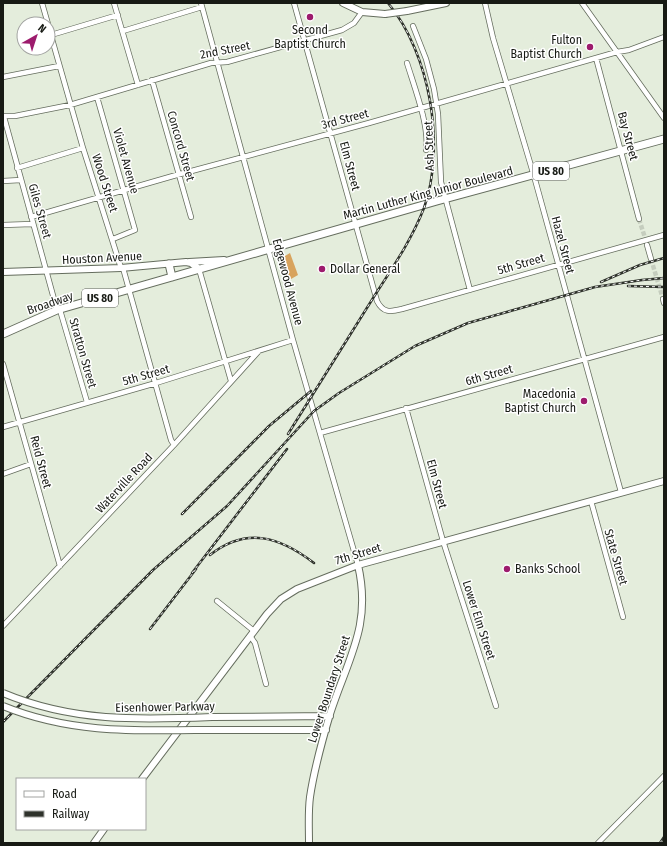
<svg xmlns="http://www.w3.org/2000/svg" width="667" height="846" viewBox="0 0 667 846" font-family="'Fira Sans Condensed',sans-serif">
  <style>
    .forest { fill: #d8a35d }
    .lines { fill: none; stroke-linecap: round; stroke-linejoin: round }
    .street-tunnel { stroke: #c5cdbe; stroke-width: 4.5; stroke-dasharray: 4.5 2; stroke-linecap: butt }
    .street-casing { stroke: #656d5e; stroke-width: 6 }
    .secondary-casing { stroke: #656d5e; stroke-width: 8 }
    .primary-casing { stroke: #656d5e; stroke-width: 9 }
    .street { stroke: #fff; stroke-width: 4.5 }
    .secondary { stroke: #fff; stroke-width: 6 }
    .primary { stroke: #fff; stroke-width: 7 }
    .rail-casing { stroke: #2e322b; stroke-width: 2.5 }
    .rail { stroke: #fff; stroke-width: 1; stroke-dasharray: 3; stroke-linecap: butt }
    .secondary-bridge-casing { stroke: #656d5e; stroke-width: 8; stroke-linecap: butt }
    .secondary-bridge { stroke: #fff; stroke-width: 6 }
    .poi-dot { fill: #9d1b6d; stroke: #fff; stroke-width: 1.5 }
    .labels { text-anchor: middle; stroke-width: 3; stroke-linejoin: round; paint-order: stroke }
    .shield { fill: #fff; stroke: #5d5f5a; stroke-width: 1 }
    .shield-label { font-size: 11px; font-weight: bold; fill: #171a14 }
    .poi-label { font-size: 12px; fill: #171a14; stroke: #fff; text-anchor: end }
    .street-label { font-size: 12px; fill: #171a14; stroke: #fff }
  </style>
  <rect width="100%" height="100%" fill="#e4eddc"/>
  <path class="forest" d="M290 253 298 275 291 279 286 275 280 259Z"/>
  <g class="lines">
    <path class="street-tunnel" d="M639 219 647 244
      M651 259 663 299"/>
    <g class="street-casing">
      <path id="street" d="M42 3 48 24
        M114 3 138 85
        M201 3 293 340 358 565
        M294 3 377 301C383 313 390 312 402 309L664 235
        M485 3 493 38 534 176 621 492
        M582 3 664 118
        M48 25 83 148 121 268
        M413 26 426 59 434 89 438 114 441 182 470 290
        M123 31 202 7
        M51 35 118 15
        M596 58 639 219
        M407 63C414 86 430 127 426 150
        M3 77 59 66
        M152 80 191 217
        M97 97 135 230 113 239
        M3 116H15L70 105 211 63 227 62 342 30 354 23 362 12
        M4 117 57 310
        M17 168 83 148
        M3 181 21 180
        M31 217 173 176 369 123 617 52 629 50 664 37
        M3 225 32 224
        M647 245 651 259
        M123 268 171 440 174 445
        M199 269 231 381
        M663 299 664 303
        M60 310 87 402
        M3 364 60 566
        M406 408 443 541 496 706
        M3 427 156 383 293 340
        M320 433 664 337
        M3 474 31 464
        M591 501 623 617
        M217 601 254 631
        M3 626 174 445 258 352
        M250 636 255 643 266 684
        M598 843 664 776"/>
    </g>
    <g class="secondary-casing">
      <path id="secondary" d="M343 3 362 12 385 14
        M407 11 446 3
        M189 262 224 260
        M3 272 121 268 186 262 191 263 199 269
        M212 717 330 716
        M202 730H326
        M142 779 267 614 281 599 297 589 358 565 664 481
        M94 843 104 829
        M309 843C309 828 308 812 310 797 314 770 322 741 330 714 348 658 372 626 358 565"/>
    </g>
    <g class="primary-casing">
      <path id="primary" d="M169 264 172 277
        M3 334 57 310 437 201 664 139"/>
    </g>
    <use href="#street" class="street"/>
    <use href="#secondary" class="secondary"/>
    <use href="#primary" class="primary"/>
    <g class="rail-casing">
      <path id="rail" d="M601 282 640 265 664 258
        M628 286 664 287
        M288 434C317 387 346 341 375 295 393 267 412 239 424 208 446 146 430 53 388 3
        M182 514 269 426 311 391
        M210 555C247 526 280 537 314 563
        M192 573 287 449
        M150 629 196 569
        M3 722 153 570 227 506 314 411 339 393 415 346 468 323 595 287 642 280 664 278
        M660 843 664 837"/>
    </g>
    <use href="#rail" class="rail"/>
    <g class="secondary-bridge-casing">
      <path id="secondary-bridge" d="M385 14 407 11
        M3 693C72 722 138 720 212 717
        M3 706C69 733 132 731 202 730"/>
    </g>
    <use href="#secondary-bridge" class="secondary-bridge"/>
  </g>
  <g class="poi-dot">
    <circle cx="310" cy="17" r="4"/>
    <circle cx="590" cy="47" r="4"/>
    <circle cx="322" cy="269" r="4"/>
    <circle cx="584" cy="401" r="4"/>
    <circle cx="507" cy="569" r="4"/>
  </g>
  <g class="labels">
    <g class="shield">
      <rect x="533" y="162" width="36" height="18" rx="3"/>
      <rect x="82" y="289" width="36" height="18" rx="3"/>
    </g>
    <g class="shield-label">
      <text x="551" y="175">US 80</text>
      <text x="100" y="302">US 80</text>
    </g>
    <g class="poi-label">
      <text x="310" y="34" text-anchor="middle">Second<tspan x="310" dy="14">Baptist Church</tspan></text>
      <text x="582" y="44">Fulton<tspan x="582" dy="14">Baptist Church</tspan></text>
      <text x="330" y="273" text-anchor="start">Dollar General</text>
      <text x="576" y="398">Macedonia<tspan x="576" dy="14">Baptist Church</tspan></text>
      <text x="515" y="573" text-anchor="start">Banks School</text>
    </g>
    <g class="street-label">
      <text transform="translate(225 50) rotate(-11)" y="4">2nd Street</text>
      <text transform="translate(345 119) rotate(-15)" y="4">3rd Street</text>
      <text transform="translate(628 136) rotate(75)" y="4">Bay Street</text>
      <text transform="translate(181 146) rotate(74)" y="4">Concord Street</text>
      <text transform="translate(429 146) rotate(-92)" y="4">Ash Street</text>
      <text transform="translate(126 161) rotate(74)" y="4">Violet Avenue</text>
      <text transform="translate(350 166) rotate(75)" y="4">Elm Street</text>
      <text transform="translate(105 183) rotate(72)" y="4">Wood Street</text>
      <text transform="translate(428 193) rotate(-15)" y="4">Martin Luther King Junior Boulevard</text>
      <text transform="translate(40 211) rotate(74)" y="4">Giles Street</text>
      <text transform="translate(563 245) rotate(75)" y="4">Hazel Street</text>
      <text transform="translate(102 258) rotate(-3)" y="4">Houston Avenue</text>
      <text transform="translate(521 264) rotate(-16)" y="4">5th Street</text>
      <text transform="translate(288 282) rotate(75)" y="4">Edgewood Avenue</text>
      <text transform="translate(50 303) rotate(-19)" y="4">Broadway</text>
      <text transform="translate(83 353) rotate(74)" y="4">Stratton Street</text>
      <text transform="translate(146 375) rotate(-16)" y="4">5th Street</text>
      <text transform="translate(489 375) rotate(-16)" y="4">6th Street</text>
      <text transform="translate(41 462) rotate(75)" y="4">Reid Street</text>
      <text transform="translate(124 483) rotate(-47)" y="4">Waterville Road</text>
      <text transform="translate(437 484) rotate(75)" y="4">Elm Street</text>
      <text transform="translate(358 554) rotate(-17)" y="4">7th Street</text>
      <text transform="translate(616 557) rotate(74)" y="4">State Street</text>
      <text transform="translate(479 620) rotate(72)" y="4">Lower Elm Street</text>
      <text transform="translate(329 689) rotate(-72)" y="4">Lower Boundary Street</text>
      <text transform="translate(165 707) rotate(-1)" y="4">Eisenhower Parkway</text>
    </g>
  </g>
  <rect width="667" height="846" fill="none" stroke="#171a14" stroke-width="8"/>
  <rect x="16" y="778" width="130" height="52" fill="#ffffff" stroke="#a2a3a1"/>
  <rect x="24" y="791" width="20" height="6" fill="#ffffff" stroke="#a2a3a1"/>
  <text x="52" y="798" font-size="12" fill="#171a14">Road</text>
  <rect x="24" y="811" width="20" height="6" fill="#2e322b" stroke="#a2a3a1"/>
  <text x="52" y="818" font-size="12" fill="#171a14">Railway</text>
  <g transform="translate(36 36) rotate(39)"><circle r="19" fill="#ffffff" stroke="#a2a3a1"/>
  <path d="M0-3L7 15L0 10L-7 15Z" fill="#9d1b6d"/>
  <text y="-6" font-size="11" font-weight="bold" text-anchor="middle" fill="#171a14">N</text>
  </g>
</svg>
